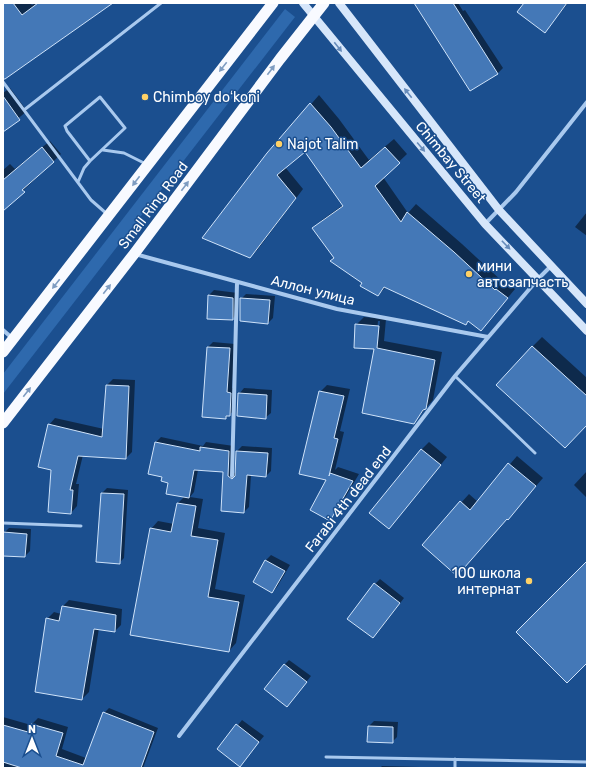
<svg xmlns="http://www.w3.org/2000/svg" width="590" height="771" viewBox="0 0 590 771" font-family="Rubik,sans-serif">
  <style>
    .green { fill: #2e69ad }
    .shadow { fill: #0007; fill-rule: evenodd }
    .building { fill: #4478b7; stroke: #cfe3fa }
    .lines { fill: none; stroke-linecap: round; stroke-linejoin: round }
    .service { stroke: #a9c9ee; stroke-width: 3 }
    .minor { stroke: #a9c9ee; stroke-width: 4 }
    .secondary { stroke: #d6e6fa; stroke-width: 8 }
    .trunk { stroke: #f8faff; stroke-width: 11 }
    .oneway { fill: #668bba }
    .oneway2 { fill: #7e9cc1 }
    .poi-dot { fill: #ffd166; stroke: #1b4f8f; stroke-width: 1.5 }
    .labels { text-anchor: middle; stroke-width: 3; stroke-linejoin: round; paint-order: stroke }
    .poi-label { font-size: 14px; fill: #fff; stroke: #1b4f8f; text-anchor: start }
    .street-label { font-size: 14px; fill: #fff; stroke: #1b4f8f }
  </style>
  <rect width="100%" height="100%" fill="#1b4f8f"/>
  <path class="green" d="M285 9 295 17 3 394V374Z"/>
  <path class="shadow" d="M3 3H30L32 5 35 3H111L3 68Z
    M414 3H458L463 11 465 10 503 68 498 73 470 90Z
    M526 3H568L545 32Z
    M10 88 27 111 3 131V93Z
    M319 95 339 119 369 160 394 139 407 154 383 177 408 213 416 204 462 244 504 283 505 281 515 289 481 330 469 320 386 287 378 295 335 258 314 228 322 220 343 205 305 151 285 167 303 189 258 249 250 257 268 154Z
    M50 141 61 154 3 210V170L10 164 15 169Z
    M587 212V236L575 227Z
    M214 290 238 293 237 314 232 319 209 295Z
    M246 294 275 296 273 318 268 323 241 299Z
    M364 317 386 319 384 341 442 352 433 400 413 423 375 348 356 325ZM378 321H380L378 342H376Z
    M542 337 587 378V424L532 347Z
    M213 342 235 344 232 388H235V410L225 418 208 347Z
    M113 379 135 380 132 452 126 458 83 455 76 484H79L77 506 71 513 52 470 49 425 55 418 104 429 107 385Z
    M327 385 350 389 340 431 344 432 335 470 338 467 359 474 336 513 329 520 320 392Z
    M244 388 272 390 271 413 265 418 239 394Z
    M161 437 203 446 206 442 234 446 233 471 236 475 237 451 242 446 272 448 271 471 266 476 251 475 249 507 244 512 225 471 198 470 194 492 190 497 203 499 198 528 225 533 215 589 245 595 236 643 229 651 151 529 158 521 174 524 178 503 184 497 163 476 156 442Z
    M429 442 447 457 396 520 421 450Z
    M517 456 543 478 508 518 423 545 469 494 478 502Z
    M587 471V498L574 485Z
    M107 488 128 490 124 558 119 563 102 493Z
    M9 528 31 529 30 551 25 556 3 555 4 533Z
    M271 555 290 565 277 587 272 592 254 581 266 560Z
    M380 579 404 598 378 632 375 584Z
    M69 600 122 609 121 625 115 631 99 628 89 692 82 699 47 619 54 612 61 614 63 606Z
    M289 660 311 676 287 706 284 665Z
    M109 708 158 728 143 768H3V717L31 725 38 718 68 727 62 749 86 758 104 713Z
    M242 720 264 736 240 765 219 749Z
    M374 721 398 722 397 737 392 742 369 726Z
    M382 766 420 767V768H380Z
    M571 767V768H517Z"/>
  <path class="building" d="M3 3H13L22 15 38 3H113L5 79H3Z
    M414 3H453L498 74 470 91Z
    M524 3H567L545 33 517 12Z
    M3 96 20 120 3 132Z
    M310 103 331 127 361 168 385 147 400 163 375 186 401 222 407 212 454 252 495 290 496 289 508 298 481 331 468 321 466 325 384 287 378 296 360 286 362 283 330 261 334 258 312 228 343 206 305 152 277 175 296 198 250 258 202 238 267 153Z
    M42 147 54 162 22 190 25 192 3 211V180Z
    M208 295 233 298V320L207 319Z
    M240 298 270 300 268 324 240 321Z
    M355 324 379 326 377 348 435 360 426 409 423 410 414 424 362 413 374 349 354 348Z
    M532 346 587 396V425L565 448 496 385Z
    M207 347 230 348 227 392 231 393 230 416H226V419L202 417Z
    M106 385 129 386 126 459 78 456 70 490H73L71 514 48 512 51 470 38 467 48 424 102 437Z
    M319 391 344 396 334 438 338 439 329 476 330 473 353 481 330 521 310 510 326 480 299 474Z
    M238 393 267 395 266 419 237 416Z
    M155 442 200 451V447L229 451 228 476 232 479 235 476 236 451 268 453 266 477 247 475 244 513 221 511 223 472 194 470 189 498 166 494 168 483 161 481 162 477 148 474Z
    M421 449 441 465 389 529 369 513Z
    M508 463 536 486 508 520 507 519 457 576 422 545 460 501 470 510Z
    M101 493 124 494 120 564 96 562Z
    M177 503 196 506 191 536 218 540 208 597 239 602 229 652 130 635 150 528 171 532Z
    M3 532 27 534 25 557 3 556Z
    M265 560 285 571 272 593 253 582Z
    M587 561V663L567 683 516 632Z
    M374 583 400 603 373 638 347 619Z
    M62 606 116 615 115 632 94 629 82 700 35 692 46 618 59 621Z
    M284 664 307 682 287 707 264 689Z
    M103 712 154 732 141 768H22L3 762V725L28 732 31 724 63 733 56 756 83 765Z
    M236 724 259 742 240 767 217 749Z
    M368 726 393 727V743L367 742Z"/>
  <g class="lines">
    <path class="service" d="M3 82 91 200 107 214
      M24 110 161 3
      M103 150 124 153 146 164
      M78 182 84 168 90 161 125 128 100 97 65 126 67 131 90 161
      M455 376 535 453
      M3 523 81 526
      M326 757 587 762
      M455 759V768"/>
    <path class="minor" d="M485 224 516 192 587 102
      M135 254 337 309 488 337
      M3 330 12 338
      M232 476 237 283
      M179 736 455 376 538 279 552 265"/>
    <path class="secondary" d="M303 3 485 224 587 331
      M339 3 499 210 587 304"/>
    <path class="trunk" d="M3 352 273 3
      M3 423 134 254 280 59 324 3"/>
  </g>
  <defs><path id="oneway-solid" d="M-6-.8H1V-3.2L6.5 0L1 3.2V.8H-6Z"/></defs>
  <g class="oneway">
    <use href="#oneway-solid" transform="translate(338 47) rotate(52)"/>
    <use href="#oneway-solid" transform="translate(408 93) rotate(-128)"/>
    <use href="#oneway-solid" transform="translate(421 147) rotate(50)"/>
    <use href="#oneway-solid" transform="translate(506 245) rotate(46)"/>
  </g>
  <g class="oneway2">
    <use href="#oneway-solid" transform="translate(223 67) rotate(128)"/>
    <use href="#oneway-solid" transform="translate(271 70) rotate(-53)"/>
    <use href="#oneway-solid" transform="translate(136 181) rotate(127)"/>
    <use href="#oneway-solid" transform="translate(185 186) rotate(-53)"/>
    <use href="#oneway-solid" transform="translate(56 284) rotate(128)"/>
    <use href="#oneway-solid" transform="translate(107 289) rotate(-52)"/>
    <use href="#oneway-solid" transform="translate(27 392) rotate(-52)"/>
  </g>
  <g class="poi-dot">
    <circle cx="145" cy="97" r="4"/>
    <circle cx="279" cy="144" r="4"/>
    <circle cx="469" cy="274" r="4"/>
    <circle cx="529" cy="581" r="4"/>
  </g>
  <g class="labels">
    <g class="poi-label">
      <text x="153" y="102">Chimboy doʻkoni</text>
      <text x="287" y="149">Najot Talim</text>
      <text x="477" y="271">мини<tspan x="477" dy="16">автозапчасть</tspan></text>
      <text x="521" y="578" text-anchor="end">100 школа<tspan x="521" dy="16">интернат</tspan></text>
    </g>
    <g class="street-label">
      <text transform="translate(451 162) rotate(50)" y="5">Chimbay Street</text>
      <text transform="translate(153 205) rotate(-53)" y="5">Small Ring Road</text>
      <text transform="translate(313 290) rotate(14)" y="5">Аллон улица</text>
      <text transform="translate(348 499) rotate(-52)" y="5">Farabi 4th dead end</text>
    </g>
  </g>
  <rect width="590" height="771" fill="none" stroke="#ffffff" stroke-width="8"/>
  <g transform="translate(32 739)" stroke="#1b4f8f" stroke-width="3" paint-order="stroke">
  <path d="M0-3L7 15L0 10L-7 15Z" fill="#ffffff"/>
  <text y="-6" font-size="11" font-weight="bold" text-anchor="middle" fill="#ffffff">N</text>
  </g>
</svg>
